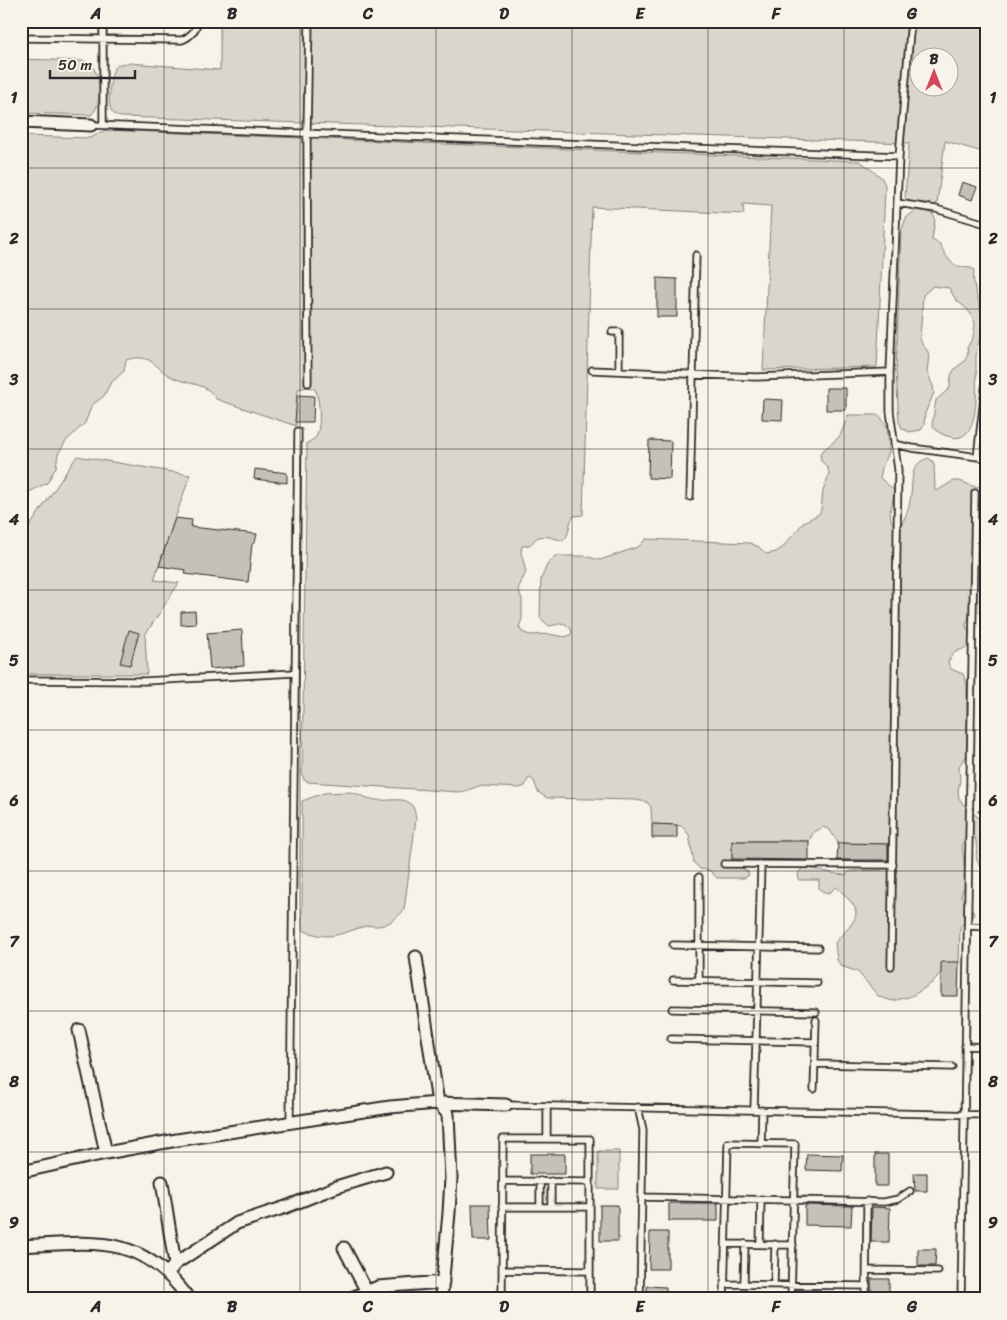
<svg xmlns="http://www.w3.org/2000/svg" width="1007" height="1320" viewBox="0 0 1007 1320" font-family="Sriracha,sans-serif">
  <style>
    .green { fill: #dad6cc; stroke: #82807c; fill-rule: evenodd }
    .building { fill: #c4c1b9; stroke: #2b2b2b }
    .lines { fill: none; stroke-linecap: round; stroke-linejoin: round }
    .lane-casing { stroke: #2b2b2b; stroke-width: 9 }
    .street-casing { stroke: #2b2b2b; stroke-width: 15 }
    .path { stroke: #2b2b2b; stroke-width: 2; stroke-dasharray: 4 4; stroke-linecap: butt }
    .lane { stroke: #f7f3e8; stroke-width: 5.5 }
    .street { stroke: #f7f3e8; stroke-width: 11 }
    .grid { fill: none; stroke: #2b2b2b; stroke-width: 1; stroke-opacity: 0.55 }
    .neatline { fill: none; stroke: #2b2b2b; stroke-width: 2 }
    .grid-label { font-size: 16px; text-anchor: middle; font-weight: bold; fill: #2b2b2b }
  </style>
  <rect width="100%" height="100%" fill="#f7f3e8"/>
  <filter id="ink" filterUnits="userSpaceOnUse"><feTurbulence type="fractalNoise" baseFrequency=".02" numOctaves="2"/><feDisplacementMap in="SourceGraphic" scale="10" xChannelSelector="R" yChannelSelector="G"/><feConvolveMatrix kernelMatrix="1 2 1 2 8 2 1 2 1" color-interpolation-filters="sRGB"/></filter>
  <g filter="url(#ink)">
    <path class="green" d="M220 21H986V153L945 141 937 204C929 209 910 205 905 197L909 143 121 117C115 116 111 112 110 107 108 99 110 73 115 67 119 63 125 63 130 63L220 70ZM920 58H950V88H920Z
      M21 59 84 61C102 65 104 105 91 115L21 113Z
      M106 130 860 161 881 177 885 185V190L877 367 763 370 771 206 743 204 744 214 592 207 583 515 574 516C567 524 571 534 563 541 556 539 547 535 539 537 532 539 535 546 522 546L521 552 526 572 518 589 522 599V619L519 627 522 632 530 635 549 634 565 637 572 634 571 629 564 623 549 626 540 618 541 579 547 565 555 556H585L600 560 638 547 646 539 750 543 759 547 766 554 776 552 782 548 804 522 819 514 821 510 823 491 828 477 829 472 827 467 821 461 820 453 839 437 843 429 848 415H879L887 426 889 448V452L882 468 880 478 894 490C894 505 885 513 895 527L899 528C906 518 910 505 911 494 913 478 910 463 929 458L934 463 935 490 937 491 953 481H960L975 487 986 485V610L970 615 966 624 967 630 975 633V642C964 653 954 646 948 663L951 669 963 674 967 684V755L959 766 960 780 958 791 959 798 964 805 986 824V872C970 859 980 853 975 838L967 836C958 845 965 856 964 867L970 866 972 874 970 885 963 889 961 896 972 910 974 914C971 922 963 921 960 928L959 962 941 972 932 983 912 996 893 1001 879 997 858 972 841 966 837 960 835 943C843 931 867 917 850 901 845 896 842 891 836 887L830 892 826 893 819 889V880H799L798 873 803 868C818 868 830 874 845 875L850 871 882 870C890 865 888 853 888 844L838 843 830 830 823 827 813 833 809 841H732V860H740L741 867 748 872 749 875 745 878H717L709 870 700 869 694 863 689 835 683 827 677 825 652 824 651 807 647 802 635 800 547 798 538 792 534 781 530 778 528 779 525 786 520 788 479 786C472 788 468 791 459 792L308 782 304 780 302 774 307 443C311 441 315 439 317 435 321 424 320 399 315 389L308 387 298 389 296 426 216 399C207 382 187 385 172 377 154 368 152 352 126 360L124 371 110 384 104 396 92 405 85 423 66 441 58 454 56 467 47 483 27 493 21 509V136L91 138 99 133Z
      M916 210H925L933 214 935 219 932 240 940 244C944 253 951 267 962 267 968 268 970 267 974 270 971 288 981 302 982 319 983 332 977 344 976 357 975 375 984 445 951 437 942 435 937 432 932 425L936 400 950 388C950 374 952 369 964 362L968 354 967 348 973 337 975 324 973 317 967 309 956 300 949 288 933 286 923 295 920 339 923 346 927 350 929 355 927 372 933 386 934 393 925 413 924 425 921 430 909 432 902 428 899 422 896 371 901 232 906 218Z
      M77 456 190 475 154 580 179 583 145 635 147 674H21V533L23 536Z
      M349 792C358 793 367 799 376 800 394 802 414 792 416 819L404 910C397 918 389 925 378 926 374 926 370 925 366 926 340 933 331 942 302 930V801L324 793Z
      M598 1151H619V1189H598Z"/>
    <path class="building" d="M962 182 977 187 972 200 958 195Z
      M657 278 677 279V317H657Z
      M826 388H846V410H826Z
      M297 395 314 396 313 422H295Z
      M763 399 783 400 782 420 762 419Z
      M649 440 671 441 670 479 648 478Z
      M255 469 287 473V483L254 479Z
      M175 518 192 520 191 527 257 534 255 542 252 544 248 582 185 574 186 570 159 566Z
      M195 611 196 624 181 625V612Z
      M129 630 139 633 130 665 120 663Z
      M242 630 244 666 210 669 207 633Z
      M652 824 677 825V838H652Z
      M732 841H809V860L732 859Z
      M838 843 888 844V860H837Z
      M941 962H959L958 996H941Z
      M530 1154H565V1174H530Z
      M807 1154 843 1155 842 1171 806 1170Z
      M875 1154H888V1186H875Z
      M914 1173H927V1191H915Z
      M669 1203H718V1221H669Z
      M472 1204H490L491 1240H473Z
      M600 1205H618V1241H600Z
      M805 1205 852 1206 851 1226 805 1225Z
      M872 1207 890 1208 889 1242H871Z
      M650 1232H668V1269H649Z
      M918 1249H936L935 1266H918Z
      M871 1279H889V1299H871Z
      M647 1286 666 1287V1299H647Z"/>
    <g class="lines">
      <g class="lane-casing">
        <path id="lane" d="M103 21V125
          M21 38 182 40C190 37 197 30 197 21
          M91 125 899 156
          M897 203 936 209 986 224
          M612 332H619V371
          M592 370 756 377 890 372
          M308 383 307 133 309 21
          M894 444 912 448 986 458
          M977 457 986 381
          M690 497 696 255
          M21 680 144 681 295 673
          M724 864 893 865
          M968 926 986 927
          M673 945 818 948
          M891 966 898 470 890 411V372L899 156 911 21
          M673 980 817 983
          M699 980V877
          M672 1009 816 1012
          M671 1039 815 1042
          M965 1046 986 1047
          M815 1064 952 1067
          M814 1089 816 1020
          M506 1105 986 1115
          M547 1106V1139
          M638 1107 643 1130 640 1299
          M754 1110 761 865
          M290 1122 298 431
          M761 1144 762 1110
          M503 1181 590 1182
          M540 1181V1207
          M551 1181V1207
          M641 1197 884 1202 898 1199 910 1191
          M502 1207H590
          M726 1244 793 1245
          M760 1244 761 1199
          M502 1270 590 1271
          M867 1270 938 1271
          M725 1284 867 1286
          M744 1284 745 1244
          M774 1284 775 1244
          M502 1299 503 1139H590V1299
          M724 1299 728 1143 795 1144 791 1299
          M866 1299 867 1201
          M961 1299 975 493"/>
      </g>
      <g class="street-casing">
        <path id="street" d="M21 122 91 125
          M416 957 438 1103 448 1114 451 1178 449 1213 441 1299
          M79 1030 106 1153
          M21 1172 106 1153 177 1140 390 1107 438 1103 506 1105
          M162 1182 175 1264
          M21 1246C95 1242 141 1233 189 1299
          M344 1248 367 1292
          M168 1273 175 1264 237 1223 286 1207 336 1187 386 1172
          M349 1299 378 1287 443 1282"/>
      </g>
      <path class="path" d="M978 812 986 806"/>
      <use href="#lane" class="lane"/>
      <use href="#street" class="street"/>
    </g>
  </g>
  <path class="grid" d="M164 21V1299M300 21V1299M436 21V1299M572 21V1299M708 21V1299M844 21V1299M21 168H986M21 309H986M21 449H986M21 590H986M21 730H986M21 871H986M21 1011H986M21 1152H986"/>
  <rect width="1007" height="1320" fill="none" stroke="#f7f3e8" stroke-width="55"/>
  <g transform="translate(934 72)"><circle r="24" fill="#f7f3e8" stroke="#a5a39c"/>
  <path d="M0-4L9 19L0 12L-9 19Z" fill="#d1495b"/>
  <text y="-8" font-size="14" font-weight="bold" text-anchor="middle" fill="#2b2b2b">B</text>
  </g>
  <path d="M50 70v8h85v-8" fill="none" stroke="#2b2b2b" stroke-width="2.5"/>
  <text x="58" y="70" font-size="15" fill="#2b2b2b" stroke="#f7f3e8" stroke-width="4" paint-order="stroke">50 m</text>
  <rect x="28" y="28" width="952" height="1264" class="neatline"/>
  <g class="grid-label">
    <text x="96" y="19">A</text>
    <text x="232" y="19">B</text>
    <text x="368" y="19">C</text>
    <text x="504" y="19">D</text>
    <text x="640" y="19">E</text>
    <text x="776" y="19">F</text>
    <text x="912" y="19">G</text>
    <text x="14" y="103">1</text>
    <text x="993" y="103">1</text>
    <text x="14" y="244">2</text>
    <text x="993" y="244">2</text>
    <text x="14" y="385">3</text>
    <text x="993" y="385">3</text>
    <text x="14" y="525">4</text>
    <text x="993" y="525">4</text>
    <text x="14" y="666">5</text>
    <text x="993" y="666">5</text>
    <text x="14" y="806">6</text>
    <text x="993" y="806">6</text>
    <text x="14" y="947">7</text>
    <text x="993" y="947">7</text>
    <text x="14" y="1087">8</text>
    <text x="993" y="1087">8</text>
    <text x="14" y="1228">9</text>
    <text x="993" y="1228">9</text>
    <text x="96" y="1312">A</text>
    <text x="232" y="1312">B</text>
    <text x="368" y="1312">C</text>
    <text x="504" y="1312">D</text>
    <text x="640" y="1312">E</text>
    <text x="776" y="1312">F</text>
    <text x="912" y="1312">G</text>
  </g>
</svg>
